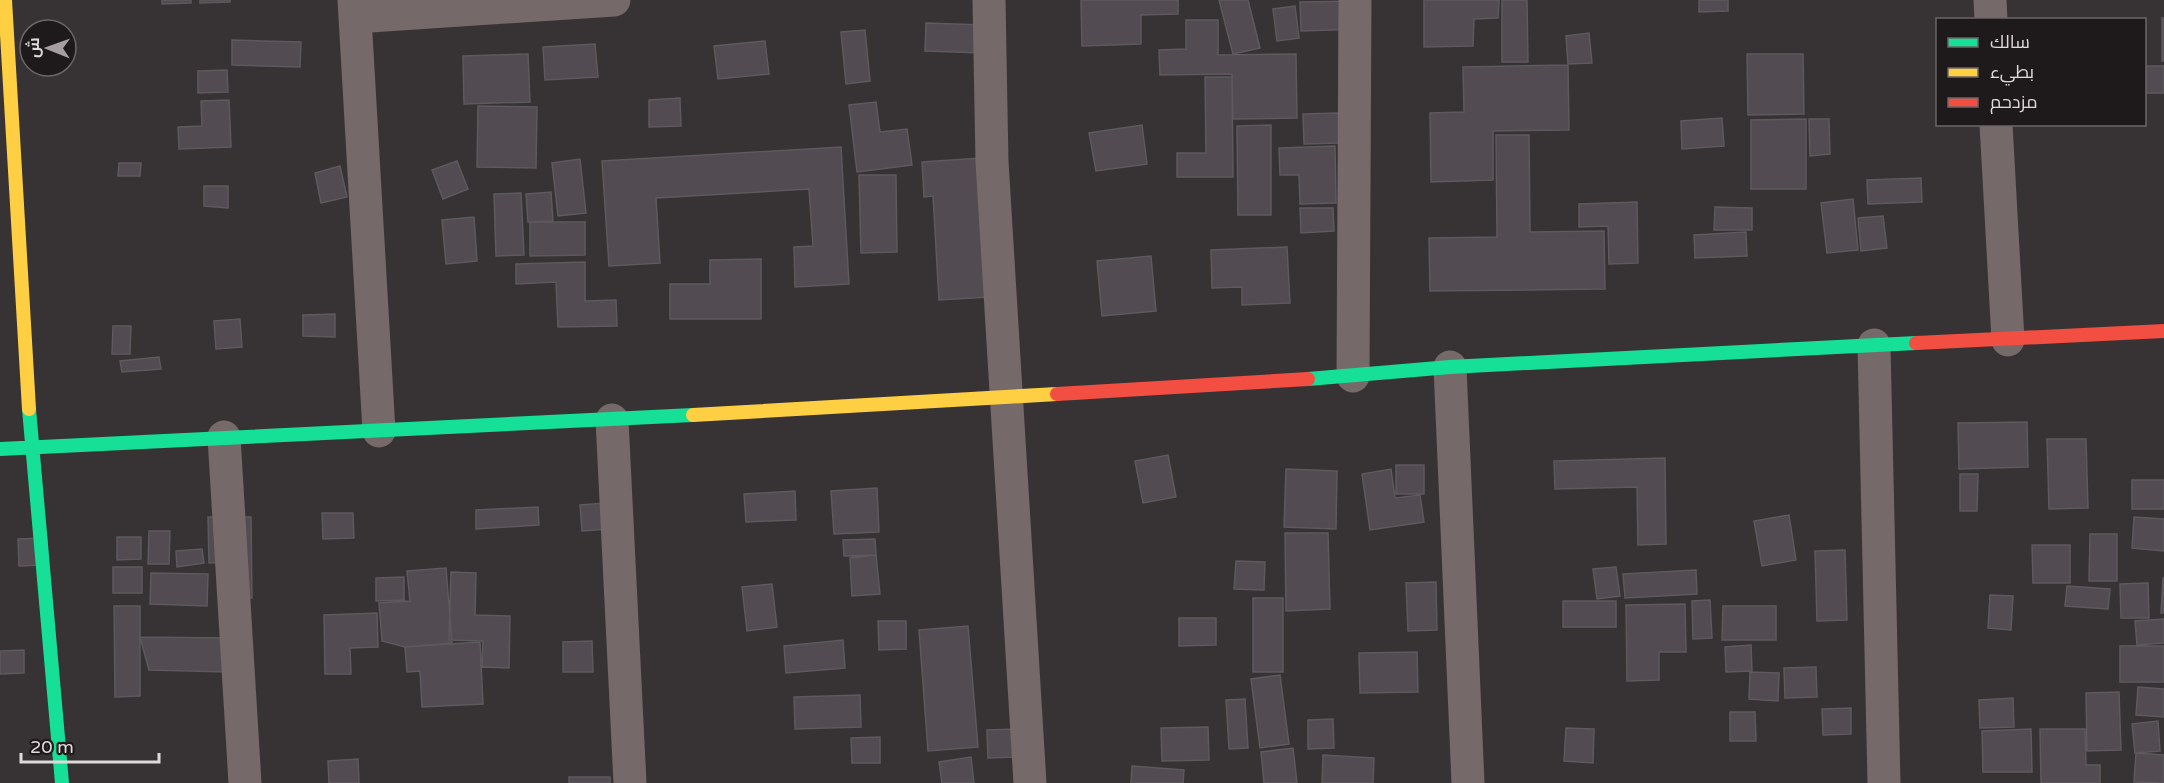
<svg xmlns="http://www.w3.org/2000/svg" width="2164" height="783" viewBox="0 0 2164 783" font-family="'Varela Round',Cairo,sans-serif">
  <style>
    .building { fill: #524b52; stroke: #5d595c; stroke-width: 1.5 }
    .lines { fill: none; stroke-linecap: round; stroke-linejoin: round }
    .street { stroke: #75696a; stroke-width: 33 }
    .fast { stroke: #16e098; stroke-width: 14 }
    .slow { stroke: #ffcf43; stroke-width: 14 }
    .jam { stroke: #f24e42; stroke-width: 14 }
  </style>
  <rect width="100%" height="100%" fill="#373234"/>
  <path class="building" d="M162 0H191V3L162 4Z
    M200 0H230V2L200 3Z
    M1081 0H1178V14L1141 15V44L1082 46Z
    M1219 0H1248L1260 48 1233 54Z
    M1424 0H1499L1498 18 1474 19 1473 46 1424 47Z
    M1502 0H1527L1528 62H1502Z
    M1699 0H1728V11L1699 12Z
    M1359 1 1360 29 1301 31 1300 2Z
    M1295 6 1299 38 1277 41 1273 9Z
    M2162 18H2164V61H2162Z
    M1186 20H1218V55L1296 54 1297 118 1233 119 1232 74 1160 75 1159 50 1186 49Z
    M926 23 984 25 983 53 925 51Z
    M865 30 870 81 846 84 841 32Z
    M1589 33 1592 63 1568 64 1566 36Z
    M232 40 301 42 300 67 232 65Z
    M765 41 769 74 718 79 714 46Z
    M595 44 598 77 545 80 543 47Z
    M528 54 530 102 464 104 463 56Z
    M1747 54H1803L1804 114 1748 115Z
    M1568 65 1569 130 1493 131V180L1431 182 1430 113 1464 112 1463 67Z
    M2144 66H2164V93H2144Z
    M227 70 228 92 198 93V71Z
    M1205 77H1232L1233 177H1177V153H1206Z
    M680 98 681 126 649 127V100Z
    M229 100 231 147 179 149 178 127 202 126 201 101Z
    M876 102 880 132 907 129 912 165 857 172 849 105Z
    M478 106 537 107 536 168 477 167Z
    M1338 113 1340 143 1304 144 1303 114Z
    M1722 118 1724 146 1682 149 1681 121Z
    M1806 119V189H1751V120Z
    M1809 119H1829L1830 154 1810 156Z
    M1142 125 1147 164 1096 171 1089 133Z
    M1271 125V215H1238L1237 126Z
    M1496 135H1529L1530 232 1604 231 1605 289 1430 291 1429 238 1497 237Z
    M1335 146 1336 203 1300 204 1299 175H1280L1279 148Z
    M841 147 849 284 795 287 794 247 813 246 809 189 656 198 660 263 609 266 602 161Z
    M981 158 989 297 939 300 933 196 924 197 922 162Z
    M580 159 586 213 558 216 552 163Z
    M457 161 468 189 443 199 432 170Z
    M119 163H141L140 176H118Z
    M340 166 347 197 321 203 315 173Z
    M859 175H896L897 252 861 253Z
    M1921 178 1922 202 1868 204 1867 180Z
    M204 186H228V208L204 206Z
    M551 192 553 221 528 222 526 194Z
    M521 193 524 255 496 256 494 194Z
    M1853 199 1858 250 1827 253 1821 203Z
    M1637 202 1638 263 1609 264 1608 226 1579 227V204Z
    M1715 207 1752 208V230H1714Z
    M1300 208H1333L1334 231 1301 233Z
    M1883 216 1887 248 1861 251 1858 218Z
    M474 217 477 261 446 264 442 220Z
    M530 222H585V255L530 256Z
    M1746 232 1747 256 1695 258 1694 235Z
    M1287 247 1290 303 1242 305V287L1212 288 1211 250Z
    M1151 256 1156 311 1102 316 1097 261Z
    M761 259V319H670V284H710V260Z
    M585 262V301L616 300 617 326 558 327 556 282 516 284V264Z
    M335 314V337L303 336V315Z
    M240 319 242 347 216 349 214 321Z
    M113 326H131L130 354H112Z
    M159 357 161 369 122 372 120 361Z
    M2027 422 2028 467 1959 469 1958 423Z
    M2047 439H2086L2088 508 2049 509Z
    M1168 455 1176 497 1143 503 1135 461Z
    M1665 458 1666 544 1638 545 1637 487 1555 489 1554 461Z
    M1396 465H1424V494H1396Z
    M1286 469 1337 471 1336 529 1284 527Z
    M1391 469 1395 498 1420 495 1424 522 1370 530 1362 474Z
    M1960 474H1978L1977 511H1960Z
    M2132 480H2164V509H2132Z
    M877 488 879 532 834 534 831 491Z
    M795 491 796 520 746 522 744 494Z
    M606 503 608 529 582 531 580 505Z
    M538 507 539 525 476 529V510Z
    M322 513H353L354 538 323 539Z
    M1789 515 1796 560 1762 566 1754 521Z
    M208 517H251L252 598H227V562L209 563Z
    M2134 517 2164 519V551L2132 548Z
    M149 531H170L169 564H148Z
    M1285 533H1328L1330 609 1286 611Z
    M2090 534H2117V581H2089Z
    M117 537H141V559L117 560Z
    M47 538 48 565 19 566 18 539Z
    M875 539 876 555 844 556 843 540Z
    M2032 545H2070V583H2033Z
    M202 549 204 563 177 567 176 551Z
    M1845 550 1847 620 1817 621 1815 551Z
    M876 555 880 594 852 596 850 558Z
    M1236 561 1265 562 1264 590 1234 589Z
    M113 567H142V593H113Z
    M1616 567 1620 596 1597 599 1593 569Z
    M446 568 452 643 405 647 382 641 379 603 410 601 407 571Z
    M1696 570 1697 594 1625 598 1623 574Z
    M451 572 476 573 475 615 510 616 509 668 482 667 483 641 449 640Z
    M151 573 208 574 207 606 150 604Z
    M404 577V600L376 601V578Z
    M2163 578H2164V613H2161Z
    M1436 582 1437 630 1408 631 1406 583Z
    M2148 583 2149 618H2121L2120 584Z
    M772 584 777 627 747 631 742 587Z
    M2067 586 2110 589 2108 609 2065 606Z
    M1990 595 2013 596 2011 630 1988 628Z
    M1253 598H1283V672H1253Z
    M1710 600 1712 638 1693 639 1692 601Z
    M1563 601H1616V627H1563Z
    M1685 604 1686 652H1659V680L1627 681 1626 605Z
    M114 606H140V696L115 697Z
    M1723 606H1776V640H1722Z
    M377 613 378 647 350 648 351 674H325L324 615Z
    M1179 618H1216V645L1179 646Z
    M2164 619V643L2137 645 2135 621Z
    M878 621H906V649L879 650Z
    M968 626 978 747 928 751 919 630Z
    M140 637 228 638V672L149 670Z
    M843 640 845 668 786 673 784 646Z
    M592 641 593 672H563V642Z
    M480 642 483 704 422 707 420 671 407 672 405 647Z
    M1751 645 1752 671 1726 672 1725 647Z
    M2120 646H2164V682H2120Z
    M24 650V673L0 674V651Z
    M1417 652 1418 692 1360 693 1359 653Z
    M1816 667 1817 697 1785 698 1784 668Z
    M1750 672 1779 673 1778 701 1749 699Z
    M1280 675 1289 744 1260 748 1251 679Z
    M2138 687 2164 689V717L2136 715Z
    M2119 692 2121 750 2087 751 2086 693Z
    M860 695 861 727 795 729 794 697Z
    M2013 698 2014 727 1980 728 1979 700Z
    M1245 699 1248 748 1229 749 1226 700Z
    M1851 708V734L1823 735 1822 709Z
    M1730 712H1755L1756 741H1730Z
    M1333 719 1334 748 1308 749V720Z
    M2158 721 2160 751 2135 753 2132 724Z
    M1208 727 1209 760 1162 761 1161 728Z
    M1566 728 1594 729 1593 763 1564 761Z
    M1017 729 1018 757 988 758 987 730Z
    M2031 729 2032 772H1983L1982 731Z
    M2040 729H2085L2086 765H2100V783H2041Z
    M880 737V763H852L851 738Z
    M1293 748 1297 783H1264L1261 752Z
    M2136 753 2164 755V783L2134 782Z
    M1323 755 1374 758 1373 783H1322Z
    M971 757 974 783H942L939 762Z
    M358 759 359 783H329L328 761Z
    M1132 766 1184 770 1183 783H1131Z
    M569 777H610V783H569Z"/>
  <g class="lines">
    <path class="street" d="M354 0 379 431
      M989 0 992 162 1030 783
      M1990 0 1991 20
      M355 17 614 0
      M1996 124 2008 340
      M1874 345 1884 783
      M1450 367 1468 783
      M1353 376 1355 0
      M612 420 630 783
      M224 437 245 783"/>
    <path class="fast" d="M1308 379 1450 367 1916 343
      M29 409 62 783
      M0 449 693 415"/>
    <path class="slow" d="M5 0 29 409
      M693 415 1057 394"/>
    <path class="jam" d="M1916 343 2164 331
      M1057 394 1308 379"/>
  </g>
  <rect x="1936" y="18" width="210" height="108" fill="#1e191b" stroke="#6c6668" stroke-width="1.5"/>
  <rect x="1948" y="38" width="30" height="9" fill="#16e098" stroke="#6c6668" stroke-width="1.5"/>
  <text x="1990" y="48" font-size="18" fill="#e0d9dc">سالك</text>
  <rect x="1948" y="68" width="30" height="9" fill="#ffcf43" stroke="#6c6668" stroke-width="1.5"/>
  <text x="1990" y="78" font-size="18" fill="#e0d9dc">بطيء</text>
  <rect x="1948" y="98" width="30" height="9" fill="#f24e42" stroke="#6c6668" stroke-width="1.5"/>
  <text x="1990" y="108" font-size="18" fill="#e0d9dc">مزدحم</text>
  <g transform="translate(48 48) rotate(271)"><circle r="28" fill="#1e191b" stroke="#6c6668" stroke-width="1.5"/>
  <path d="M0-4.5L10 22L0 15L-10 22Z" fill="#a59fa1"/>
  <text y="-9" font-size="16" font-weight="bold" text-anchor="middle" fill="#e0d9dc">ش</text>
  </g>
  <path d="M21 753v9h138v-9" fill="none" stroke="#e0d9dc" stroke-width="3"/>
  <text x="30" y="753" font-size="18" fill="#e0d9dc" stroke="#1e191b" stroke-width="4.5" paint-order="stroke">20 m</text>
</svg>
